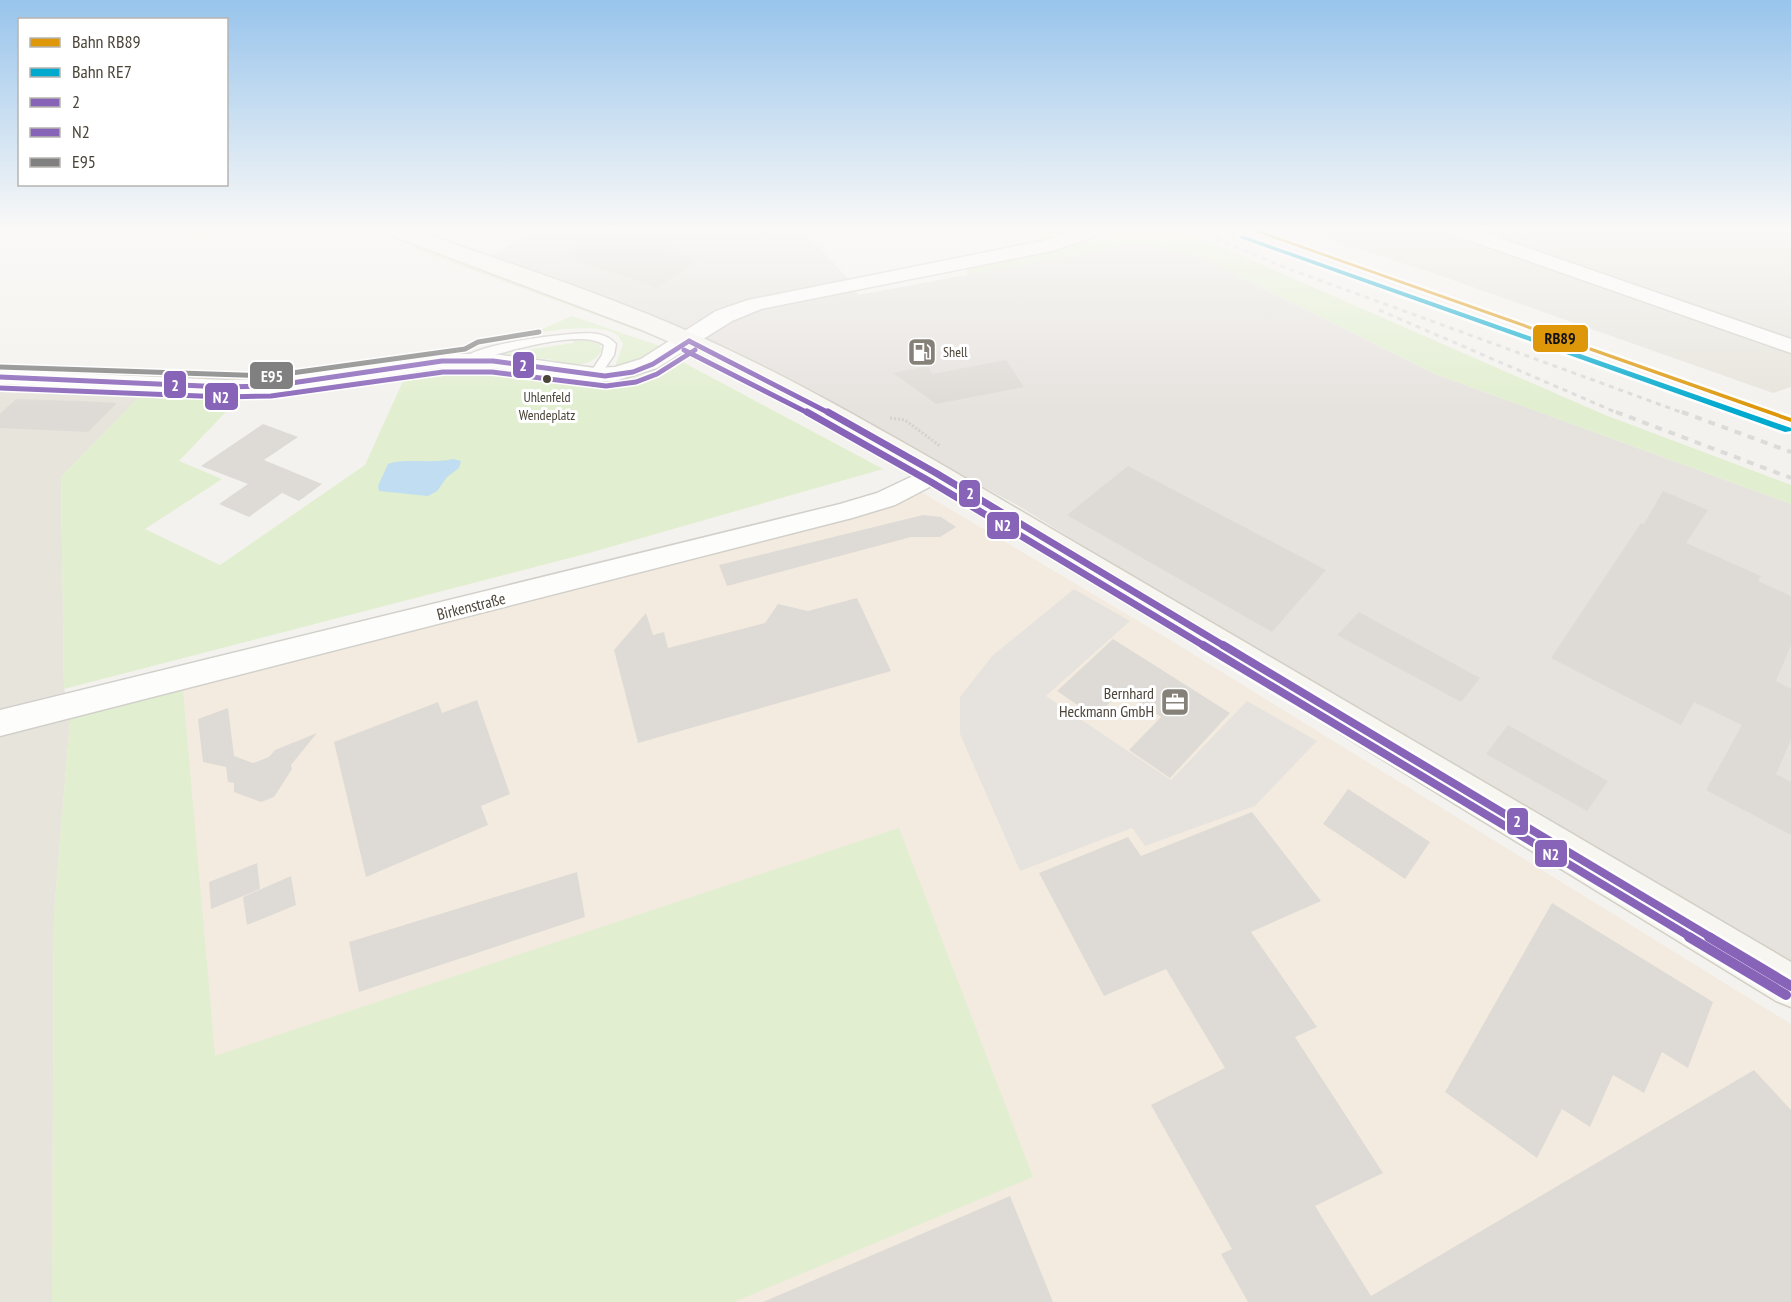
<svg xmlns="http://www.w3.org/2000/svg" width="1791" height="1302" viewBox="0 0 1791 1302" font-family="'PT Sans Narrow',sans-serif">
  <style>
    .residential { fill: #e7e4dc }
    .commercial { fill: #f3ebdf }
    .industrial { fill: #e6e2de }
    .green { fill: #e1eecf }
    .parking { fill: #e6e3df }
    .water { fill: #c0ddf1 }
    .building { fill: #dedbd6 }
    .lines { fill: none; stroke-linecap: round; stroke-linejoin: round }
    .service-casing { stroke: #d2d0cb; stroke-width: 3 }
    .minor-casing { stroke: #d2d0cb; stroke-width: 3 }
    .secondary-casing { stroke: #d3cfc5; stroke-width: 3 }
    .path { stroke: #d3d2cc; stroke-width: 3; stroke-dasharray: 2 2; stroke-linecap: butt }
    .service { fill: #fdfdfc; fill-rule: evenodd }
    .minor { fill: #fdfdfc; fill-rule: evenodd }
    .secondary { fill: #f7f6f1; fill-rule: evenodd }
    .rail-far1 { stroke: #dbdbda; stroke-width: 3; stroke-dasharray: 5 5; stroke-linecap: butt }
    .rail { stroke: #dbdbda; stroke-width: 4; stroke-dasharray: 7 7; stroke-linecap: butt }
    .bus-1-far3-casing { stroke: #fff; stroke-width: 8 }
    .bus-1-far2-casing { stroke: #fff; stroke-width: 10 }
    .bus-1-far1-casing { stroke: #fff; stroke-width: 13 }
    .bus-1-casing { stroke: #fff; stroke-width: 15 }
    .bus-2-far3-casing { stroke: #fff; stroke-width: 8 }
    .bus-2-far2-casing { stroke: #fff; stroke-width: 10 }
    .bus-2-far1-casing { stroke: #fff; stroke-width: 13 }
    .bus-2-casing { stroke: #fff; stroke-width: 15 }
    .bus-3-casing { stroke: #fff; stroke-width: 8 }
    .bus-1-far3 { stroke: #8864b9; stroke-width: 5 }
    .bus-1-far2 { stroke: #8864b9; stroke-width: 7 }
    .bus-1-far1 { stroke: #8864b9; stroke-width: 8 }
    .bus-1 { stroke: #8864b9; stroke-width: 10 }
    .bus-2-far3 { stroke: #8864b9; stroke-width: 5 }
    .bus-2-far2 { stroke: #8864b9; stroke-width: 7 }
    .bus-2-far1 { stroke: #8864b9; stroke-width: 8 }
    .bus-2 { stroke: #8864b9; stroke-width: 10 }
    .bus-3 { stroke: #808080; stroke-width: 5 }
    .rail-1-casing { stroke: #fff; stroke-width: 5 }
    .rail-2-casing { stroke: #fff; stroke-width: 5 }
    .rail-1 { fill: #dd9709; fill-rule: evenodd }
    .rail-2 { fill: #00a9ce; fill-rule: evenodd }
    .bus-dot { fill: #4b4439; stroke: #fff; stroke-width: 2 }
    .labels { text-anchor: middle; stroke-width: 6; stroke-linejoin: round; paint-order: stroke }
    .far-poi-label { font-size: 14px; fill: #4b4439; stroke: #fff; text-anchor: start }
    .bus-label { font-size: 14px; fill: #4b4439; stroke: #fff }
    .street-label { font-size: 16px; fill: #4b4439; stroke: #fff }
    .poi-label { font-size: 16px; fill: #4b4439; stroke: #fff; text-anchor: end }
    .line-badge { stroke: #fff; stroke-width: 2 }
    .badge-label { font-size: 16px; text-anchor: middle; font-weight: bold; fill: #fff }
    .pale-badge-label { font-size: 16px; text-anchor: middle; font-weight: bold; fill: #111 }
  </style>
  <rect width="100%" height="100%" fill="#f4f2ee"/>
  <path class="residential" d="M1291 227H1791V387L1773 393 1427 271Z
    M0 370 160 376 61 477 64 689 71 709 54 914 52 1302H0Z"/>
  <path class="commercial" d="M913 487 1175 643 1791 1024V1302H52L54 914 71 709Z"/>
  <path class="industrial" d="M543 227H799L845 275 858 295 1140 243 1196 255 1435 374 1791 504V966L1228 635 1017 505 706 340 490 256Z"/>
  <path class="green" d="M36 227H225L205 239 106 228 34 229Z
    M1061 227H1090L1031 246 1026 241Z
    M1120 227H1176L1605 415 1791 485V504L1435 374 1196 255 1140 243 967 275V267L1109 238Z
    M417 245 650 332V335L411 248Z
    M572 316 660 346 652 356 618 369 616 364 623 344C621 341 620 338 618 336 595 314 476 345 444 352L542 329Z
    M574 340 591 341 600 345 602 350C592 368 571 366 553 363L555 360 499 354 573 343Z
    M700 358 721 364 820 417 883 453 892 465 763 391 702 362Z
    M677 359 883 469 589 553 64 689 61 477 142 394 244 393 179 461 222 479 145 529 220 565 365 465 408 370 453 365 580 383 618 380 646 374Z
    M182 680 215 1056 899 828 1033 1177 734 1302H52L54 914 71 709Z"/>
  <path class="parking" d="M1074 589 1130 621 1046 696 1171 780 1247 701 1317 741 1255 806 1145 846 1132 828 1020 871 960 734V697L992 656Z"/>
  <path class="water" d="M453 459 461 461 459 468 447 477 437 491 428 496 379 491 378 486 388 464C404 458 433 464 453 459Z"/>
  <path class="building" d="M609 229 699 259 657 288 565 256Z
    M1006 360 1024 387 936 404 893 373 928 366 932 374Z
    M16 399 80 401 117 403 88 432 0 428V414Z
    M263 424 298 437 264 460 322 484 299 501 282 493 249 517 219 504 248 484 201 466Z
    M1128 466 1326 570 1272 632 1067 515Z
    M1663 491 1708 510 1686 543 1761 576 1758 581 1791 596V645L1776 681 1791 689V740L1776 774 1791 782V835L1706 790 1742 725 1694 702 1681 725 1551 658 1641 523 1644 524Z
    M923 515 941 517 956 527 940 537H911L727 586 719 565Z
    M857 598 891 671 638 743 614 650 646 613 653 635 664 632 668 648 765 623 778 604 808 611Z
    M1359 612 1480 678 1461 702 1337 635Z
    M1113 639 1230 713 1170 778 1129 750 1161 717 1122 691 1095 717 1057 691Z
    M477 700 510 794 481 806 488 825 366 877 334 742 438 702 442 713Z
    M228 708 234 756 253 763 269 757 275 750 317 733 291 765 292 769 274 797 261 802 234 792V783L228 782 226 767 203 762 198 719Z
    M1508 725 1608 781 1587 811 1486 754Z
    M1348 789 1430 842 1405 879 1323 824Z
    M1252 812 1321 901 1251 932 1317 1027 1295 1037 1383 1173 1315 1206 1371 1296 1754 1070 1791 1110V1302H1248L1221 1254 1232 1249 1151 1105 1225 1068 1166 969 1104 996 1039 873 1128 837 1141 856Z
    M257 863 260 889 211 909 209 882Z
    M577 872 585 917 359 992 349 942Z
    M291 876 296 905 247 925 243 897Z
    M1552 903 1713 1002 1688 1068 1662 1052 1644 1093 1613 1075 1590 1127 1562 1109 1537 1158 1445 1092Z
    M1010 1196 1053 1302H763Z"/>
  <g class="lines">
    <g class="service-casing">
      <path id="service" d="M572 334C588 333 604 331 616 344L614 355 599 377 595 378 589 375 602 355 604 345C581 327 496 355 468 362L462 359C479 344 548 336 572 334Z"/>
    </g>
    <g class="minor-casing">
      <path id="minor" d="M1086 227H1113L1110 231 1052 251 761 309 732 321 657 368 615 381 595 382 493 368H442L271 393 225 394 0 384V370L225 380 271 379 442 354H493L595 368 615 367 641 359 716 311 748 300 1047 240Z
        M1440 227H1467L1791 339V353L1443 231Z
        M936 465 945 467 949 473 945 479 895 505 852 518 0 736V710L840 504 877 493Z"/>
    </g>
    <g class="secondary-casing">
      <path id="secondary" d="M375 227H405C514 265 625 300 729 350 803 385 874 426 946 467L1791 962V1007L1776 1001 926 479 773 392 711 360 642 330 379 231Z"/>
    </g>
    <path class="path" d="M341 227 365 235
      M890 418 905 420 940 446"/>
    <use href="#service" class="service"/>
    <use href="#minor" class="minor"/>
    <use href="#secondary" class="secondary"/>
    <path class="rail-far1" d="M1188 227 1289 269 1686 414
      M1379 310 1620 414"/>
    <path class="rail" d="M1616 412 1791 478
      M1682 412 1791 452"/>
    <g class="bus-1-far3-casing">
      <path id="bus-1-far3" d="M689 341 831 414
        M0 377 225 387 271 386 442 361H493L605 376 633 372 653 364 689 341"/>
    </g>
    <g class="bus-1-far2-casing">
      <path id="bus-1-far2" d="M828 412 936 473 1226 647"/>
    </g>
    <g class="bus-1-far1-casing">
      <path id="bus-1-far1" d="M1223 645 1712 938"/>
    </g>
    <g class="bus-1-casing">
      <path id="bus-1" d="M1709 937 1791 986"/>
    </g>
    <g class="bus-2-far3-casing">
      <path id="bus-2-far3" d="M684 350 810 414
        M0 388 225 397 271 396 443 372H492L606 386 636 382 657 374 695 350"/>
    </g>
    <g class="bus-2-far2-casing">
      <path id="bus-2-far2" d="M807 412 931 482 1206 647"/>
    </g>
    <g class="bus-2-far1-casing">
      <path id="bus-2-far1" d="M1203 645 1692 938"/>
    </g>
    <g class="bus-2-casing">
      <path id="bus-2" d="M1689 937 1786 995"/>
    </g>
    <g class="bus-3-casing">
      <path id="bus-3" d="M0 367 270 376 465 349 478 342 539 332"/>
    </g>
    <use href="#bus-1-far3" class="bus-1-far3"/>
    <use href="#bus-1-far2" class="bus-1-far2"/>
    <use href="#bus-1-far1" class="bus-1-far1"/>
    <use href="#bus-1" class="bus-1"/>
    <use href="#bus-2-far3" class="bus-2-far3"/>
    <use href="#bus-2-far2" class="bus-2-far2"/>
    <use href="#bus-2-far1" class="bus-2-far1"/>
    <use href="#bus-2" class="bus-2"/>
    <use href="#bus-3" class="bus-3"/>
    <g class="rail-1-casing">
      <path id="rail-1" d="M1242 227H1249L1791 418V422Z"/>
    </g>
    <g class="rail-2-casing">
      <path id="rail-2" d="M1240 236H1244L1791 428V431L1785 432 1240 238Z"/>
    </g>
    <use href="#rail-1" class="rail-1"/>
    <use href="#rail-2" class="rail-2"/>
  </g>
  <linearGradient id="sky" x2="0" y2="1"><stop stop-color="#98c4ec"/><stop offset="0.56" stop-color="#faf9f7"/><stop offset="1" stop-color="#faf9f7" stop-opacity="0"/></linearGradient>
  <rect width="1791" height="409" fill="url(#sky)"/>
  <defs>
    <g id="fuel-square" transform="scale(1.5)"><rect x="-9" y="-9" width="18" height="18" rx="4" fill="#868178" stroke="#fff"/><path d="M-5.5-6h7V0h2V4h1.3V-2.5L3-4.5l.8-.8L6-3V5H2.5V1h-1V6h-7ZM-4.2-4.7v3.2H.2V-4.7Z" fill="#fff"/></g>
    <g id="office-square" transform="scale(1.5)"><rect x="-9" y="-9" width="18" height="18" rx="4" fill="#868178" stroke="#fff"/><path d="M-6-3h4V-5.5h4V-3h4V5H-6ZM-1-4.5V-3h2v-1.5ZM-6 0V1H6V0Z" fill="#fff"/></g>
  </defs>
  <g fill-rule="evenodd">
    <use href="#fuel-square" x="922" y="352"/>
    <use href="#office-square" x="1175" y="702"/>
  </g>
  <circle class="bus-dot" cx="547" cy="379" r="5"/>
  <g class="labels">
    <g class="far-poi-label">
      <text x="943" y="357">Shell</text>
    </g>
    <g class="bus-label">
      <text x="547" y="402">Uhlenfeld<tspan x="547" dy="18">Wendeplatz</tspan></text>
    </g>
    <g class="street-label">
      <text transform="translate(471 606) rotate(-14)" y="6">Birkenstraße</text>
    </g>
    <g class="poi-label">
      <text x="1154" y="699">Bernhard<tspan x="1154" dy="18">Heckmann GmbH</tspan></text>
    </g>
  </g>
  <g class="line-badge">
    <rect x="1532" y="324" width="57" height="29" rx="6" fill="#dd9709"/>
    <rect x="512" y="351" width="23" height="28" rx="6" fill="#8864b9"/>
    <rect x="249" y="361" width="45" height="29" rx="6" fill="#808080"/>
    <rect x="163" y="370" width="24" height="29" rx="6" fill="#8864b9"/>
    <rect x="204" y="382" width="35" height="29" rx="6" fill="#8864b9"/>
    <rect x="958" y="479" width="23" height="29" rx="6" fill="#8864b9"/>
    <rect x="986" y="511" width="34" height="29" rx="6" fill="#8864b9"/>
    <rect x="1506" y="807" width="23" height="29" rx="6" fill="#8864b9"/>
    <rect x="1534" y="839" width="34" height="29" rx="6" fill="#8864b9"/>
  </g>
  <g class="badge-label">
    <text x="523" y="371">2</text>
    <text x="272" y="382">E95</text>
    <text x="175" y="391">2</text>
    <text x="221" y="403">N2</text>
    <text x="970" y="499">2</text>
    <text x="1003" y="531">N2</text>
    <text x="1517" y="827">2</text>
    <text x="1551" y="860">N2</text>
  </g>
  <g class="pale-badge-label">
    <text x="1560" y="344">RB89</text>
  </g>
  <rect x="18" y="18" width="210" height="168" fill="#ffffff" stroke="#b7b4b0" stroke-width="1.5"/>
  <rect x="30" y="38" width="30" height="9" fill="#dd9709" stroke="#b7b4b0" stroke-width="1.5"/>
  <text x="72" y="48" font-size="18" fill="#4b4439">Bahn RB89</text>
  <rect x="30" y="68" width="30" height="9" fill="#00a9ce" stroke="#b7b4b0" stroke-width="1.5"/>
  <text x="72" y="78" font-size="18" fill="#4b4439">Bahn RE7</text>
  <rect x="30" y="98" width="30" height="9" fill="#8864b9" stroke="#b7b4b0" stroke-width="1.5"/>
  <text x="72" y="108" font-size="18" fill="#4b4439">2</text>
  <rect x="30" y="128" width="30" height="9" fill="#8864b9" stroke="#b7b4b0" stroke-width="1.5"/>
  <text x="72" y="138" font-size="18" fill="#4b4439">N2</text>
  <rect x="30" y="158" width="30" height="9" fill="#808080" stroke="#b7b4b0" stroke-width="1.5"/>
  <text x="72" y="168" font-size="18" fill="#4b4439">E95</text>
</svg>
